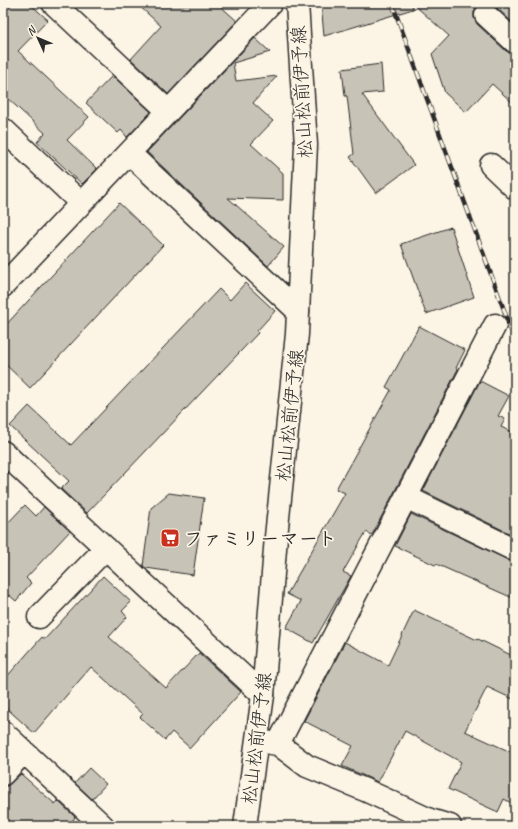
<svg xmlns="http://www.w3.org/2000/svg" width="518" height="829" viewBox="0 0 518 829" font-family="Caveat,'Klee One',sans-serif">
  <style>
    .building { fill: #c8c3b7; stroke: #2b2b2b }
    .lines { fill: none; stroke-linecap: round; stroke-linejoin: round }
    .minor-casing { stroke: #2b2b2b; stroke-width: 25 }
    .major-casing { stroke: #2b2b2b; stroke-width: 25 }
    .minor { stroke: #fcf5e5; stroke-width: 22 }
    .major { stroke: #fcf5e5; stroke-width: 22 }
    .rail-casing { stroke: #2b2b2b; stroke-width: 4.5 }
    .rail { stroke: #fcf5e5; stroke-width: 3; stroke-dasharray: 9; stroke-linecap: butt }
    .labels { text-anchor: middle; stroke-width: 3.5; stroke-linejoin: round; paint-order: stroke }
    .street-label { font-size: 19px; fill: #2b2b2b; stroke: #fcf5e5 }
    .poi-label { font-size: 19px; font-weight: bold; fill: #2b2b2b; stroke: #fcf5e5; text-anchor: start }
  </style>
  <rect width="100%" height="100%" fill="#fcf5e5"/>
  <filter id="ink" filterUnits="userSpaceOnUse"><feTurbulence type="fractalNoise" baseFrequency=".025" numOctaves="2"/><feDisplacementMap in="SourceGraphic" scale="8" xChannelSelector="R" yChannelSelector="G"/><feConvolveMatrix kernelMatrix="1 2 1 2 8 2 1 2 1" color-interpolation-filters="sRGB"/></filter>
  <g filter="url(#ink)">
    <path class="building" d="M3 3H29L48 20 18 51 89 117 67 140 97 169 82 184 37 142 45 133 3 94Z
      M136 3H217L237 21 168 94 131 59 161 26Z
      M321 3H483L477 6 474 12V18L477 24 506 51 515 54V105L492 84 466 112 445 93 432 54 449 36 412 3 413 9 324 36Z
      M489 3H515V25L495 6Z
      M255 38 270 52 233 63 236 81 277 76 253 103 273 121 251 144 283 173V200L228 198 284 247 268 266 147 152Z
      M381 64 383 92 362 94 414 165 376 193 350 157 354 154 347 96H345L342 69Z
      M111 77 112 78 114 77 151 112 127 137 121 130 118 133 86 103Z
      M119 203 163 245 30 388 3 362V328Z
      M451 227 474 297 426 314 401 244Z
      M245 283 275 311 257 331 258 333 87 513 61 489 69 481 10 426 29 406 71 445 219 289 230 300Z
      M419 326 465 350 456 368 458 369 372 535 366 532 343 572 351 576 313 643 286 628 301 601 287 594 345 493 336 489 391 390 386 387Z
      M480 381 509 396 498 416 505 419 501 427 515 433V536L423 491Z
      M169 493 204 498 193 575 146 568 143 566 151 508Z
      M25 505 36 516 44 507 70 531 26 578 31 583 16 601 9 595 3 602V528Z
      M411 514 510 561 515 562V599L436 564 435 565 395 546Z
      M103 576 131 602 122 611 127 617 109 637 166 688 199 653 241 692 190 748 172 732 165 740 140 717 143 714 91 667 34 733 3 705V681L42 637 45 639Z
      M414 610 477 640 478 639 515 657V700L487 687 465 731 515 754V805L504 799 498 812 448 789 461 762 405 731 378 782 342 766 353 746 304 721 345 642 388 665Z
      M89 768 106 784 92 799 75 783Z
      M21 774 55 804 58 801 75 817 73 820 79 826H3V789Z"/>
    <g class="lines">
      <g class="minor-casing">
        <path id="minor" d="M53 3 168 111
          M486 15 515 42
          M3 129 81 203
          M129 153 298 311
          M491 165 515 188
          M3 286 271 3
          M3 452 263 695
          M406 497 515 550
          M39 617 106 548
          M3 732 103 826
          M264 742 278 744 307 766 365 790 430 820 450 826
          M278 744 495 325
          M3 774 24 752"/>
      </g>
      <g class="major-casing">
        <path id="major" d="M245 826 263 695 276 537 297 334 306 145 297 3"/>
      </g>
      <use href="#minor" class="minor"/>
      <use href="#major" class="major"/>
      <g class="rail-casing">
        <path id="rail" d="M392 3 515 340"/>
      </g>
      <use href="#rail" class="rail"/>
    </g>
  </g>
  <defs>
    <g id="supermarket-square" transform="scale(1)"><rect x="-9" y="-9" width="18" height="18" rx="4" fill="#c8321e" stroke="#fcf5e5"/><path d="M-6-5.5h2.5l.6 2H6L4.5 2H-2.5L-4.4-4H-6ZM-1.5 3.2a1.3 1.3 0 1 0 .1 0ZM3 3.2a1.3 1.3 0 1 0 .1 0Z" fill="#fff"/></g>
  </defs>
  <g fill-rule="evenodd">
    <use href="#supermarket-square" x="170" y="538"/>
  </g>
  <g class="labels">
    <g class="street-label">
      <text transform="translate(301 92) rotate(-93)" y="7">松山松前伊予線</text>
      <text transform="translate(289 415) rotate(-84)" y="7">松山松前伊予線</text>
      <text transform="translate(256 738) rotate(-83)" y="7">松山松前伊予線</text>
    </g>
    <g class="poi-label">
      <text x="184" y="545">ファミリーマート</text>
    </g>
  </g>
  <rect width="518" height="829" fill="none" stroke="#fcf5e5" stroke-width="16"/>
  <rect x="8" y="8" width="502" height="813" fill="none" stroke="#2b2b2b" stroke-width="1.5" filter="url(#ink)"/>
  <g transform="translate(38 38) rotate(314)" stroke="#fcf5e5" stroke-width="3" paint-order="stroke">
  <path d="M0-3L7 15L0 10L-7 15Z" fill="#2b2b2b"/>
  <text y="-6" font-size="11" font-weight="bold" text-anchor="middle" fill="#2b2b2b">N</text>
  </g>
</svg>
